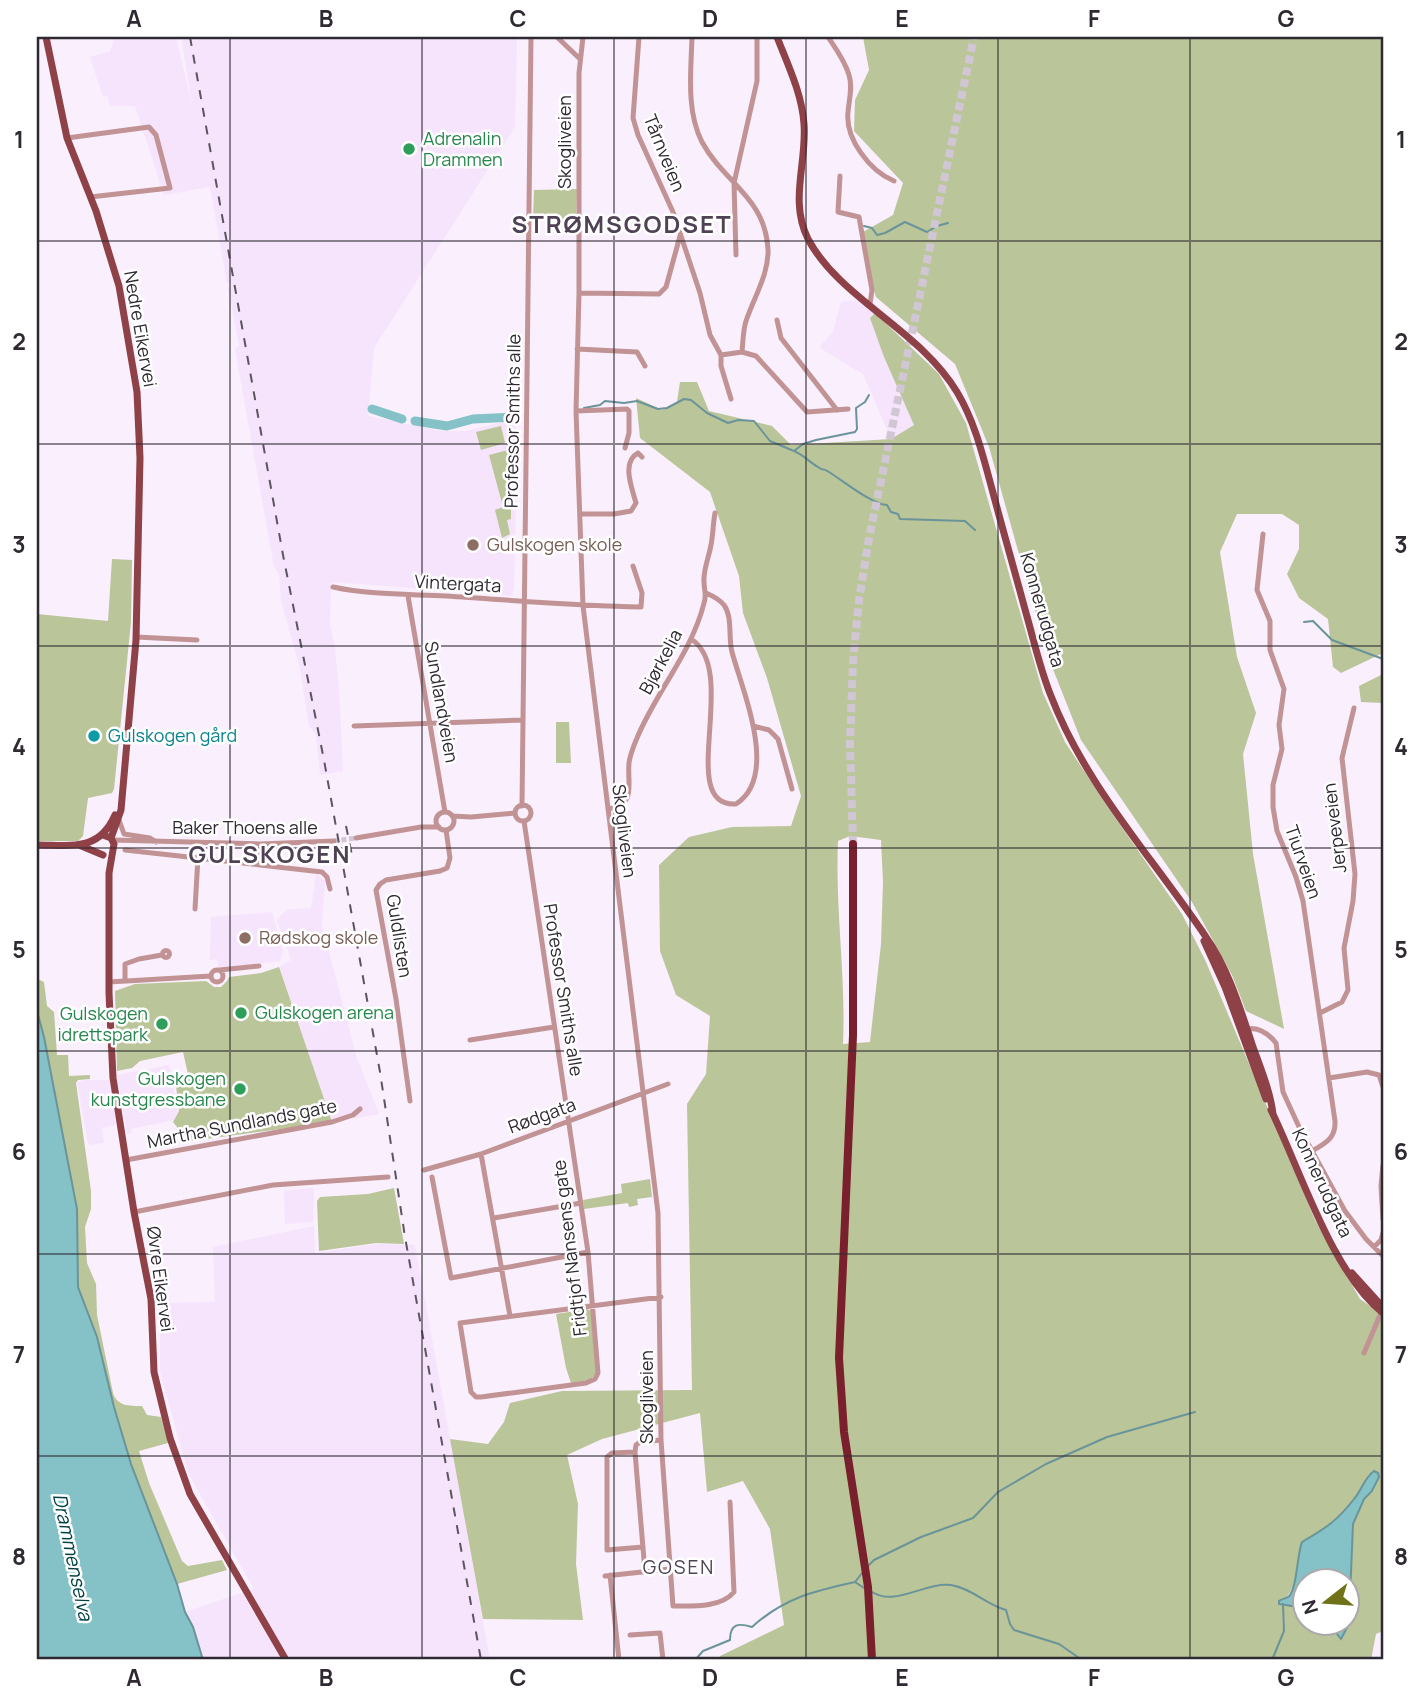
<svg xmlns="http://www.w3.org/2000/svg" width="1420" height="1697" viewBox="0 0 1420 1697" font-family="Manrope,sans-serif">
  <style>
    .built { fill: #f6e4fd }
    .green { fill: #bac599; fill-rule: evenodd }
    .water { fill: #84c2c7; stroke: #6a949a; stroke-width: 2 }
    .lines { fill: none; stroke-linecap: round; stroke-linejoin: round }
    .stream { stroke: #6a949a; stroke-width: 2 }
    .river { stroke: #84c2c7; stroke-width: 9 }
    .minor-tunnel { stroke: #d1c7d4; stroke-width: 5; stroke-dasharray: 5 2.5; stroke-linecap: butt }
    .highway-tunnel { stroke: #d1c7d4; stroke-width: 8; stroke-dasharray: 8 4; stroke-linecap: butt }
    .minor { stroke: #c19394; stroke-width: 5 }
    .major { stroke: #8e4147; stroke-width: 7 }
    .highway { stroke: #7a202c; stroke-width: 8 }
    .rail { stroke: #5c555f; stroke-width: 2; stroke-dasharray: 9 9; stroke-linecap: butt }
    .grid { fill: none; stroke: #2f2932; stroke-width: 2; stroke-opacity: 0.55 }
    .leisure-dot { fill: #2e9e5b; stroke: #fff; stroke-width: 2.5 }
    .education-dot { fill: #8d6e63; stroke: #fff; stroke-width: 2.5 }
    .culture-dot { fill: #0f9aa8; stroke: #fff; stroke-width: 2.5 }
    .labels { text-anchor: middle; stroke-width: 5; stroke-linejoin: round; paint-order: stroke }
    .leisure-label { font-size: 18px; fill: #27864d; stroke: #fff; text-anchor: start }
    .street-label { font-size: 18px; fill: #2f2932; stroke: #fff }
    .education-label { font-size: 18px; fill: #785e54; stroke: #fff; text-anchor: start }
    .culture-label { font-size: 18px; fill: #0d838f; stroke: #fff; text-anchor: start }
    .water-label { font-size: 19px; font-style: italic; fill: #034044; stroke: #fff }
    .neighbourhood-label { font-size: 19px; letter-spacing: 2px; fill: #504255; stroke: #fff }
    .district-label { font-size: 24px; font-weight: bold; letter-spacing: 2px; fill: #504255; stroke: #fff }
    .neatline { fill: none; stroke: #2f2932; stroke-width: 2.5 }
    .grid-label { font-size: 23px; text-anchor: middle; font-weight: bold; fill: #2f2932 }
  </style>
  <rect width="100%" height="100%" fill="#f9effd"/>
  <path class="built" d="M115 37H176L192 105 181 37H517L515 127 374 348 368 416 441 431H466L515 419 516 440 512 453 516 502 514 588 512 596 334 582 331 583 330 625 335 648 339 689 343 771 320 775 316 735 309 726 300 669 281 601 279 575 274 567 235 349 239 346 228 288 231 287 230 283H227L210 187 164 195 135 106H110L107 96 103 97 90 57 110 51Z
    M858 300 875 313 884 357 915 425 891 439 863 374 823 350 820 346 833 332 841 302Z
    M316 874 325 881 322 925 356 1055 379 1114 332 1122 279 967 291 960 277 920 286 910 311 908Z
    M272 912 283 952 280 961 218 968 217 959 210 960 211 917Z
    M169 1065 178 1112 174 1120 131 1129 132 1133 127 1134 117 1075Z
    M85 1080H109L116 1125 102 1128 104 1143 90 1145 88 1143 77 1083Z
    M312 1188 314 1190 313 1222 285 1224 284 1191Z
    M314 1226 315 1253 377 1244 415 1245 490 1660H203L193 1627 185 1612 254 1589 188 1473 160 1372V1303L215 1302 213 1247Z"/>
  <path class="green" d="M863 37H1383V653L1341 673 1333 667 1328 619 1299 598 1287 574 1299 549V525L1282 514H1237L1220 552 1237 657 1256 713 1243 754 1253 854 1284 1029 1246 1011 1232 975 1192 902 1081 740 1047 654 989 447 955 364 876 297 871 281 863 232 893 215 903 183 854 131 855 100 869 70Z
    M577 189 576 220 533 219 534 190Z
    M875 313 939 374 966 423 1043 693 1065 742 1105 803 1182 914 1206 962 1315 1220 1360 1299 1383 1315V1631L1376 1634 1371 1660H718L720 1656 784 1625 770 1529 743 1481 707 1492 700 1413 602 1439 567 1455 578 1504 576 1564 583 1620 483 1619 450 1439 488 1444 504 1422 510 1403 562 1391 692 1390 687 1104 706 1074 710 1016 676 995 660 951 659 865 689 837 732 827 791 826 801 796 767 678 743 613 739 576 710 492 640 438 636 398 662 410 677 402 680 382H697L709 411 772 426 791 445 891 439 914 425 884 357 870 318ZM850 836 881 840 883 882 881 944 870 1042 843 1044C846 976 835 909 838 841ZM1369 1474 1379 1478 1373 1491 1364 1499 1353 1524 1351 1589 1347 1604 1350 1622 1341 1639 1329 1624H1304V1608L1279 1604C1302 1587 1293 1566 1302 1542L1333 1524 1353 1501Z
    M501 426 505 443 481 450 476 432Z
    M508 450 511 489 507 491 511 504V519L507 520 510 534 502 538 495 510 503 507 489 455Z
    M112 559 132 560 131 622 114 789 112 793 88 798 83 836 78 841H37V614L108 621Z
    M1383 674V703L1361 702 1359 686Z
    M556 722H569L571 763H556Z
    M37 950 39 964 38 979 44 982 47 1006 54 1012 57 1055H68L69 1076 90 1075V1079L78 1080 76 1083 91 1191V1209L85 1227 87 1263 96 1284 97 1315 113 1393C117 1406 129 1406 142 1406L147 1415 161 1417 168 1443 139 1451 149 1483 182 1561 188 1566 222 1560 227 1570 177 1584 131 1464 114 1407 97 1337 78 1287 77 1209 44 1037 37 1011Z
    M279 967 332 1122 191 1141 190 1135 181 1132 173 1122 179 1111 175 1077 188 1074 183 1052 140 1061 132 1068 117 1071 115 991 135 984 206 981 214 987H221L227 981 229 977 261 973Z
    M650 1179 652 1197 637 1199 638 1205 629 1207 628 1203 584 1209 583 1200 622 1193 621 1184Z
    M394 1188 404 1244 376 1243 319 1251 317 1201 320 1197 368 1194Z
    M588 1309 591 1311 596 1374 590 1380 571 1383 566 1368 556 1314Z"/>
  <path class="water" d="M37 1011 44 1037 77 1209 78 1287 97 1337 114 1407 131 1464 177 1584 185 1612 193 1627 203 1660H37Z
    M1374 1471 1378 1473 1379 1477 1372 1491 1364 1499 1353 1524 1350 1597 1347 1604 1350 1622 1341 1639 1329 1624H1346V1582H1304V1608L1279 1604V1601C1281 1599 1285 1599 1288 1597 1297 1591 1297 1554 1302 1542 1326 1528 1337 1521 1354 1499 1362 1490 1364 1478 1374 1471Z"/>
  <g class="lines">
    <path class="stream" d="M864 226 872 228 877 235 885 233 905 222 927 232 937 226 948 223
      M584 408 600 405 605 401 624 403 637 401 658 409 667 408 684 399 691 400 707 413 728 423 738 420 754 421 770 441 794 451 803 444 816 440 855 432 857 429 856 408 865 402 869 395
      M794 451C804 455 809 462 818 467 827 473 819 466 829 472 842 480 873 505 887 505L891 512 898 514 900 519 965 521 975 530
      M1304 622 1313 621 1332 640 1383 659
      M868 1566 874 1560 921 1537 973 1518 998 1492 1046 1464 1107 1437 1195 1412
      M855 1582 862 1573
      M872 1592C896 1607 924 1582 951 1585 971 1588 987 1605 1006 1610L1010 1624 1014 1630 1059 1644 1082 1660
      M695 1660 703 1651 730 1640C730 1623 739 1623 752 1627 784 1598 814 1591 855 1582L864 1588
      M1272 1660 1284 1631 1283 1604"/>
    <path class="river" d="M372 409 402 419
      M415 421 447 426 473 419 514 417"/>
    <path class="minor-tunnel" d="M334 841 356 838"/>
    <path class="highway-tunnel" d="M853 844 850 743 853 661 859 600 869 538 974 37"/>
    <path class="minor" d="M557 37 580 59
      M583 37 579 73V293L576 411 583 606 658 1213 661 1440 673 1606C692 1606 721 1608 734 1592L730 1502
      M639 37 633 118 638 135 673 212 700 293 710 335 721 355 742 352 756 356 807 412 848 409
      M692 37C691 71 686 111 702 142 724 183 765 197 768 249 769 274 754 297 746 321 743 330 743 342 742 352
      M828 37C836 49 845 61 849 75 853 87 849 100 848 112 845 139 870 171 894 181
      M67 138 149 127 156 135 170 188 90 197
      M840 176 838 212 859 217 872 290 870 304
      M736 255 734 183 757 81V37
      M579 293 659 294 666 287 680 236
      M777 320 781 338 837 410
      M577 349 637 352 645 366
      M721 355V366L731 399
      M576 411 627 409 629 411V433L625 448
      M580 514H614L631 511 636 503C632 488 621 462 638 453L642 457
      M1263 534 1257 590 1270 621V650L1284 689 1279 725 1282 749 1273 785V807L1277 831 1296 877 1303 901 1335 1121C1336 1138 1326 1143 1312 1151
      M333 587C370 595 408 594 446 596 511 600 575 606 641 607L642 593 633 566
      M408 596 445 812
      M136 637 197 640
      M691 639C741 670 675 808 736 804 780 776 742 690 732 652 728 638 733 618 724 605 719 599 713 596 706 593
      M354 726 523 720
      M753 726 769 730 778 739 792 789
      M515 813a8 8 0 1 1 16 0a8 8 0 1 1-16 0Z
      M522 806 531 37
      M608 809C637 805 627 785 629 763 630 755 634 745 637 738 656 692 692 652 704 603 707 595 704 590 704 582 703 570 709 557 711 545 713 535 713 524 715 513
      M436 821a9 9 0 1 1 18 0a9 9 0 1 1-18 0Z
      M452 816 471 817 515 813
      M119 820 124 834 150 838 156 842
      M524 821 588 1252 598 1373 595 1379 586 1383 481 1397H476L471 1392 460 1323 661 1297
      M356 838 421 827H439
      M113 840 261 844 334 841
      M261 844 260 865 322 872 327 877 330 889
      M125 850 260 865
      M195 909 198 857
      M162.5 954a3.5 3.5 0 1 1 7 0a3.5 3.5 0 1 1-7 0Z
      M211 976a6 6 0 1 1 12 0a6 6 0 1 1-12 0Z
      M220 970 259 966
      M125 981V964L139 959 162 955
      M109 982 211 976
      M1320 1013 1342 1002 1348 990 1344 948 1353 901 1355 874 1342 758 1354 708
      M1245 1031C1255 1024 1269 1034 1276 1043L1283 1092 1300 1129 1345 1211 1366 1239 1383 1256
      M470 1040 554 1027
      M1329 1078 1367 1072 1379 1075 1383 1087
      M410 1101 396 999 376 890 380 884 386 880 440 871 447 868 450 858 446 830
      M481 1154 510 1316
      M126 1160 332 1122 353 1115 360 1109
      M1383 1165 1381 1186 1383 1219
      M424 1170 481 1154 668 1084
      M432 1177 451 1278 588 1252
      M134 1212 273 1185 388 1177
      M494 1218 581 1203
      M1374 1247 1381 1240 1383 1233
      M1364 1353 1383 1308
      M635 1452 612 1453 607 1457V1550L643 1547
      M645 1572 635 1452 636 1445 640 1442 661 1440
      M610 1575 619 1660
      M605 1576 670 1569
      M630 1635 660 1633 663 1660"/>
    <path class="major" d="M46 37 67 138 96 211 119 286 137 392 140 458 136 640 121 810 111 838
      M777 37C788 65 802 94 804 124 807 163 789 201 808 239 840 299 919 329 957 392 975 422 983 456 992 489 1003 531 1015 572 1026 613 1034 641 1040 669 1051 696 1085 785 1153 858 1206 937 1228 968 1240 1008 1252 1044 1260 1067 1270 1090 1273 1114
      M103 835 111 838 114 844 109 873V993L113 1078 134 1212 151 1299 154 1372 170 1438 190 1494 286 1660
      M37 845C71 845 99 852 115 815
      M79 845 103 855
      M1204 941 1225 987 1266 1099
      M1271 1110C1300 1169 1332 1273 1383 1313
      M1352 1273 1381 1305"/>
    <path class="highway" d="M853 844V1035L839 1358 844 1432 868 1587 872 1660"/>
    <path class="rail" d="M190 37 283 555 324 760 380 1072 405 1237 481 1660
      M346 826 353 860"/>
  </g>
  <path class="grid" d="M230 37V1660M422 37V1660M614 37V1660M806 37V1660M998 37V1660M1190 37V1660M37 241H1383M37 444H1383M37 646H1383M37 848H1383M37 1051H1383M37 1254H1383M37 1456H1383"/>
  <g class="leisure-dot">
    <circle cx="409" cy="149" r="7"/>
    <circle cx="241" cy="1013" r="7"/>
    <circle cx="162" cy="1024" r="7"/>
    <circle cx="240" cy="1089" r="7"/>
  </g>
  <g class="education-dot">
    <circle cx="473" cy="545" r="7"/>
    <circle cx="245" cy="938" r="7"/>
  </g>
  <circle class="culture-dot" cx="94" cy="736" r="7"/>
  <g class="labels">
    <g class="leisure-label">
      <text x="423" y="145">Adrenalin<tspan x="423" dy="21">Drammen</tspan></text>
      <text x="255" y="1019">Gulskogen arena</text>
      <text x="148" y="1020" text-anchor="end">Gulskogen<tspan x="148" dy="21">idrettspark</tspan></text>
      <text x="226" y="1085" text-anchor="end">Gulskogen<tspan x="226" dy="21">kunstgressbane</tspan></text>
    </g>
    <g class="street-label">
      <text transform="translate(565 142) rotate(-90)" y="6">Skogliveien</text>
      <text transform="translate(664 153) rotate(68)" y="6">Tårnveien</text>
      <text transform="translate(140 329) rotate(80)" y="6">Nedre Eikervei</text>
      <text transform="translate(513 421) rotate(-89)" y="6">Professor Smiths alle</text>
      <text transform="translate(458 584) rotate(3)" y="6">Vintergata</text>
      <text transform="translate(1042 610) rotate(74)" y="6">Konnerudgata</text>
      <text transform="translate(661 662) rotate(-62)" y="6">Bjørkelia</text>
      <text transform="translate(441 702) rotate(80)" y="6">Sundlandveien</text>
      <text x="245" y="834">Baker Thoens alle</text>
      <text transform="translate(1335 828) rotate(-97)" y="6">Jerpeveien</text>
      <text transform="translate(624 831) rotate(83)" y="6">Skogliveien</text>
      <text transform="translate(1303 862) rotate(71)" y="6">Tiurveien</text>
      <text transform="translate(399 936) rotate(81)" y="6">Guldlisten</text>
      <text transform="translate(563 990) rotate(81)" y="6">Professor Smiths alle</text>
      <text transform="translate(542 1116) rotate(-20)" y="6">Rødgata</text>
      <text transform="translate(242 1124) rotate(-11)" y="6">Martha Sundlands gate</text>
      <text transform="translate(1322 1183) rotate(65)" y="6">Konnerudgata</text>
      <text transform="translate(570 1248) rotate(-97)" y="6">Fridtjof Nansens gate</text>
      <text transform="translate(160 1279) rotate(82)" y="6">Øvre Eikervei</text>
      <text transform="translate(647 1397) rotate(-90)" y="6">Skogliveien</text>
    </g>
    <g class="education-label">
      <text x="487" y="551">Gulskogen skole</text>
      <text x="259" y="944">Rødskog skole</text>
    </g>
    <g class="culture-label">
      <text x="108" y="742">Gulskogen gård</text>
    </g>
    <g class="water-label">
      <text transform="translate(73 1557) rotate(78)" y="7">Drammenselva</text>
    </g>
    <g class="neighbourhood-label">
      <text x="679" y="1574">GOSEN</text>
    </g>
    <g class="district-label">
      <text x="622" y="233">STRØMSGODSET</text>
      <text x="270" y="863">GULSKOGEN</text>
    </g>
  </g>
  <rect width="1420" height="1697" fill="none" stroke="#ffffff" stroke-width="77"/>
  <g transform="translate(1326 1602) rotate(253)"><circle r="33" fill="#ffffff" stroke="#aca9ad" stroke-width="2"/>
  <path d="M0-5L12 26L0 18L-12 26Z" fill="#6f7218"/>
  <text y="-10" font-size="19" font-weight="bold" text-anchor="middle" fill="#2f2932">N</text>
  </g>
  <rect x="38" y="38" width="1344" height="1620" class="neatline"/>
  <g class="grid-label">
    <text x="134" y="27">A</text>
    <text x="326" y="27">B</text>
    <text x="518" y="27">C</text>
    <text x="710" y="27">D</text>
    <text x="902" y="27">E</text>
    <text x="1094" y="27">F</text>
    <text x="1286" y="27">G</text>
    <text x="19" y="148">1</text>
    <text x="1401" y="148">1</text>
    <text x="19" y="350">2</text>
    <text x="1401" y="350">2</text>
    <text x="19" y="553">3</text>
    <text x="1401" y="553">3</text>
    <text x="19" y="755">4</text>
    <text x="1401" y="755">4</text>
    <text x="19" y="958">5</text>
    <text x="1401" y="958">5</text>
    <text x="19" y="1160">6</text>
    <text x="1401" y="1160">6</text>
    <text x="19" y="1363">7</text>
    <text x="1401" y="1363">7</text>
    <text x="19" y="1565">8</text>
    <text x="1401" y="1565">8</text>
    <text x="134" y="1686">A</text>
    <text x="326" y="1686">B</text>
    <text x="518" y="1686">C</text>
    <text x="710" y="1686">D</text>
    <text x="902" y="1686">E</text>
    <text x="1094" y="1686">F</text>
    <text x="1286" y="1686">G</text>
  </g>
</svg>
